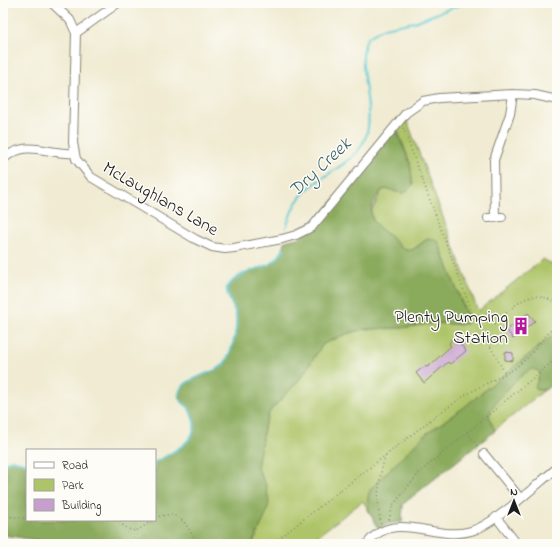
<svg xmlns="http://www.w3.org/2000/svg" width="560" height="547" viewBox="0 0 560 547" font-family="'Indie Flower',sans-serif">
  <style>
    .green { fill: #aec468; stroke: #657042 }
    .forest { fill: #8aaa5c; stroke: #53633c }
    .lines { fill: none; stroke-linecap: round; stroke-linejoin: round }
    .stream { stroke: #5dc9d4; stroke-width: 2 }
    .building { fill: #c69fce }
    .minor-casing { stroke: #868477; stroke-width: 10 }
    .path { stroke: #868477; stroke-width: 1.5; stroke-dasharray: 1 3; stroke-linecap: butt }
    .minor { stroke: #fff; stroke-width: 8 }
    .labels { text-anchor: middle; stroke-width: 3; stroke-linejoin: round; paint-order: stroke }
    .street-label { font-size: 18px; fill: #1c1c1c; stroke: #fdfcf7 }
    .poi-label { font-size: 18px; fill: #1c1c1c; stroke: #fdfcf7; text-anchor: end }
    .water-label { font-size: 19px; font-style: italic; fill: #366166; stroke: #fdfcf7 }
  </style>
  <rect width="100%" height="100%" fill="#fdfcf7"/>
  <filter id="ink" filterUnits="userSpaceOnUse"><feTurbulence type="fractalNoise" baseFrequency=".025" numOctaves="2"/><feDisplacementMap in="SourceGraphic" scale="8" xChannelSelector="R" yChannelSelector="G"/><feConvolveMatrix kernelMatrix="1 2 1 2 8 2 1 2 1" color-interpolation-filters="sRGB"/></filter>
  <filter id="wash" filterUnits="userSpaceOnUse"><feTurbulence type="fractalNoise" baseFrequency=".012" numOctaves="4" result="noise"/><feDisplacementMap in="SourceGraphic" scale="16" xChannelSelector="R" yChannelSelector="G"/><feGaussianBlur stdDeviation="0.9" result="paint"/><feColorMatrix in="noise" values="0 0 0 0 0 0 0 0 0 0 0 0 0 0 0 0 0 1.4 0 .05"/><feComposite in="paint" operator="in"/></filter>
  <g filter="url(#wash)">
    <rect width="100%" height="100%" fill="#f0ebd2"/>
    <path class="green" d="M406 118 478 311 543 259 557 267V380L403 504 402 522 391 523 378 528 363 501 307 544H252L258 533 266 485 257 467 265 423 270 411 300 379 323 344 349 333 365 329 401 328 434 323 462 325 467 316 438 241 427 239 412 250H404L376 226 371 215 372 210 382 190 390 189 396 192 413 185 410 163 397 128Z"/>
    <path class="forest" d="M396 130 410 163 413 185 405 193C397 194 390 187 382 190 362 215 372 222 392 238 397 242 400 250 408 250 420 251 425 232 438 241L467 317 466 324 434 323 401 328 365 329 349 333 323 344 300 379 270 411 265 423 257 467 266 485 269 503 266 515 252 544H63L3 535V463L12 460 27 464V520H155V462C170 454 202 440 193 418 191 415 190 410 188 407 182 402 176 400 180 390 184 380 210 373 219 368 231 362 238 328 236 315 234 305 226 298 227 287 231 283 234 279 239 276 258 267 282 267 285 241L301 237Z
      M557 332V380L545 390H537L535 387 540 374 539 371 532 369C522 372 493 403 490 412 488 419 493 424 495 431L403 504 402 522 391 523 378 528C370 514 362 500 373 486L427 433 463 408Z"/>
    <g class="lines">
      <path class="stream" d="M286 228C290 216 293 205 302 195 320 173 356 166 366 136 376 105 353 64 368 37L384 28 414 22 465 3
        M155 462C170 454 202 440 193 418 191 415 190 410 188 407 182 402 176 400 180 390 184 380 210 373 219 368 231 362 238 328 236 315 234 305 226 298 227 287 230 284 233 280 237 278 255 264 272 273 284 248
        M3 463 12 460 27 464"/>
    </g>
    <g id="blocks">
      <path class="building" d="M528 313 535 321 513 339 507 330Z
        M452 338H455L466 351 450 364 448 362 424 383 416 373 422 368 429 366 451 346 449 344Z
        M505 352 513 353V361L505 360Z"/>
    </g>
  </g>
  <g filter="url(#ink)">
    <use href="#blocks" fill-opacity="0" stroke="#868477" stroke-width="1"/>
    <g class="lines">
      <g class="minor-casing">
        <path id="minor" d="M52 3 70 20 76 33 73 143 76 159 91 177 195 239 212 247 225 249 234 248 282 239 296 235 312 227 406 113 423 101 439 98 513 94 535 95 557 100
          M76 33 118 3
          M3 159C29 138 46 155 74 153
          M488 218 502 217
          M495 218 494 160 510 114 513 94
          M484 454 520 498
          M496 517 517 544
          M367 544C393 508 436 542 471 531 494 525 536 485 557 468"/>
      </g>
      <path class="path" d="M403 128 473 315 506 375
        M494 324C514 307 532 283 557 305
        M467 432 479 448
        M3 516 27 518
        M155 518C183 507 185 527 199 544
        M53 520H70
        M116 520C134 534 135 534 152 520
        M389 520 393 505 421 471 557 358
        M381 524C376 501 378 478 386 455
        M272 544 437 415 467 394 514 369 528 357 557 323"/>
      <use href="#minor" class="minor"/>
    </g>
  </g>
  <defs>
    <g id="building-bare" transform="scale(1.38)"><path d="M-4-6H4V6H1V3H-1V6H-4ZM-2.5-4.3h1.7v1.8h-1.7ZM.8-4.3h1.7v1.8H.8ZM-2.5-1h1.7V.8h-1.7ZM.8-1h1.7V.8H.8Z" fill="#b5179e" stroke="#fdfcf7" stroke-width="2.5" paint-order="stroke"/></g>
  </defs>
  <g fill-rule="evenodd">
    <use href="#building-bare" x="521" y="326"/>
  </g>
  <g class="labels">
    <g class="street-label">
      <text transform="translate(161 198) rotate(30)" y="6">McLaughlans Lane</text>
    </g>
    <g class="poi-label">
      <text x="508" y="322">Plenty Pumping<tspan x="508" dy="21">Station</tspan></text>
    </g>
    <g class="water-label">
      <text transform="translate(319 166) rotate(-43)" y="7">Dry Creek</text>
    </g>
  </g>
  <rect width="560" height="547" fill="none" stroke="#fdfcf7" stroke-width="16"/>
  <rect x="26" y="449" width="130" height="72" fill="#fdfcf7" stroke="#a3a29f"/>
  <rect x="34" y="462" width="20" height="6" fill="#ffffff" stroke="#a3a29f"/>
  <text x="62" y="469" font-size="12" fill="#1c1c1c">Road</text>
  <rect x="34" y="479" width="20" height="12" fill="#aec468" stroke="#a3a29f"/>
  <text x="62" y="489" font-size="12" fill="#1c1c1c">Park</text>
  <rect x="34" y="499" width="20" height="12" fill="#c69fce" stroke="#a3a29f"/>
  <text x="62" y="509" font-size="12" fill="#1c1c1c">Building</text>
  <g transform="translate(514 501)" stroke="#fdfcf7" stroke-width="3" paint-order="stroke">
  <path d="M0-3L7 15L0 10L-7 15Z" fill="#1c1c1c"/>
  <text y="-6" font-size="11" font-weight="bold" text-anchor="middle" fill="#1c1c1c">N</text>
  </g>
</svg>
